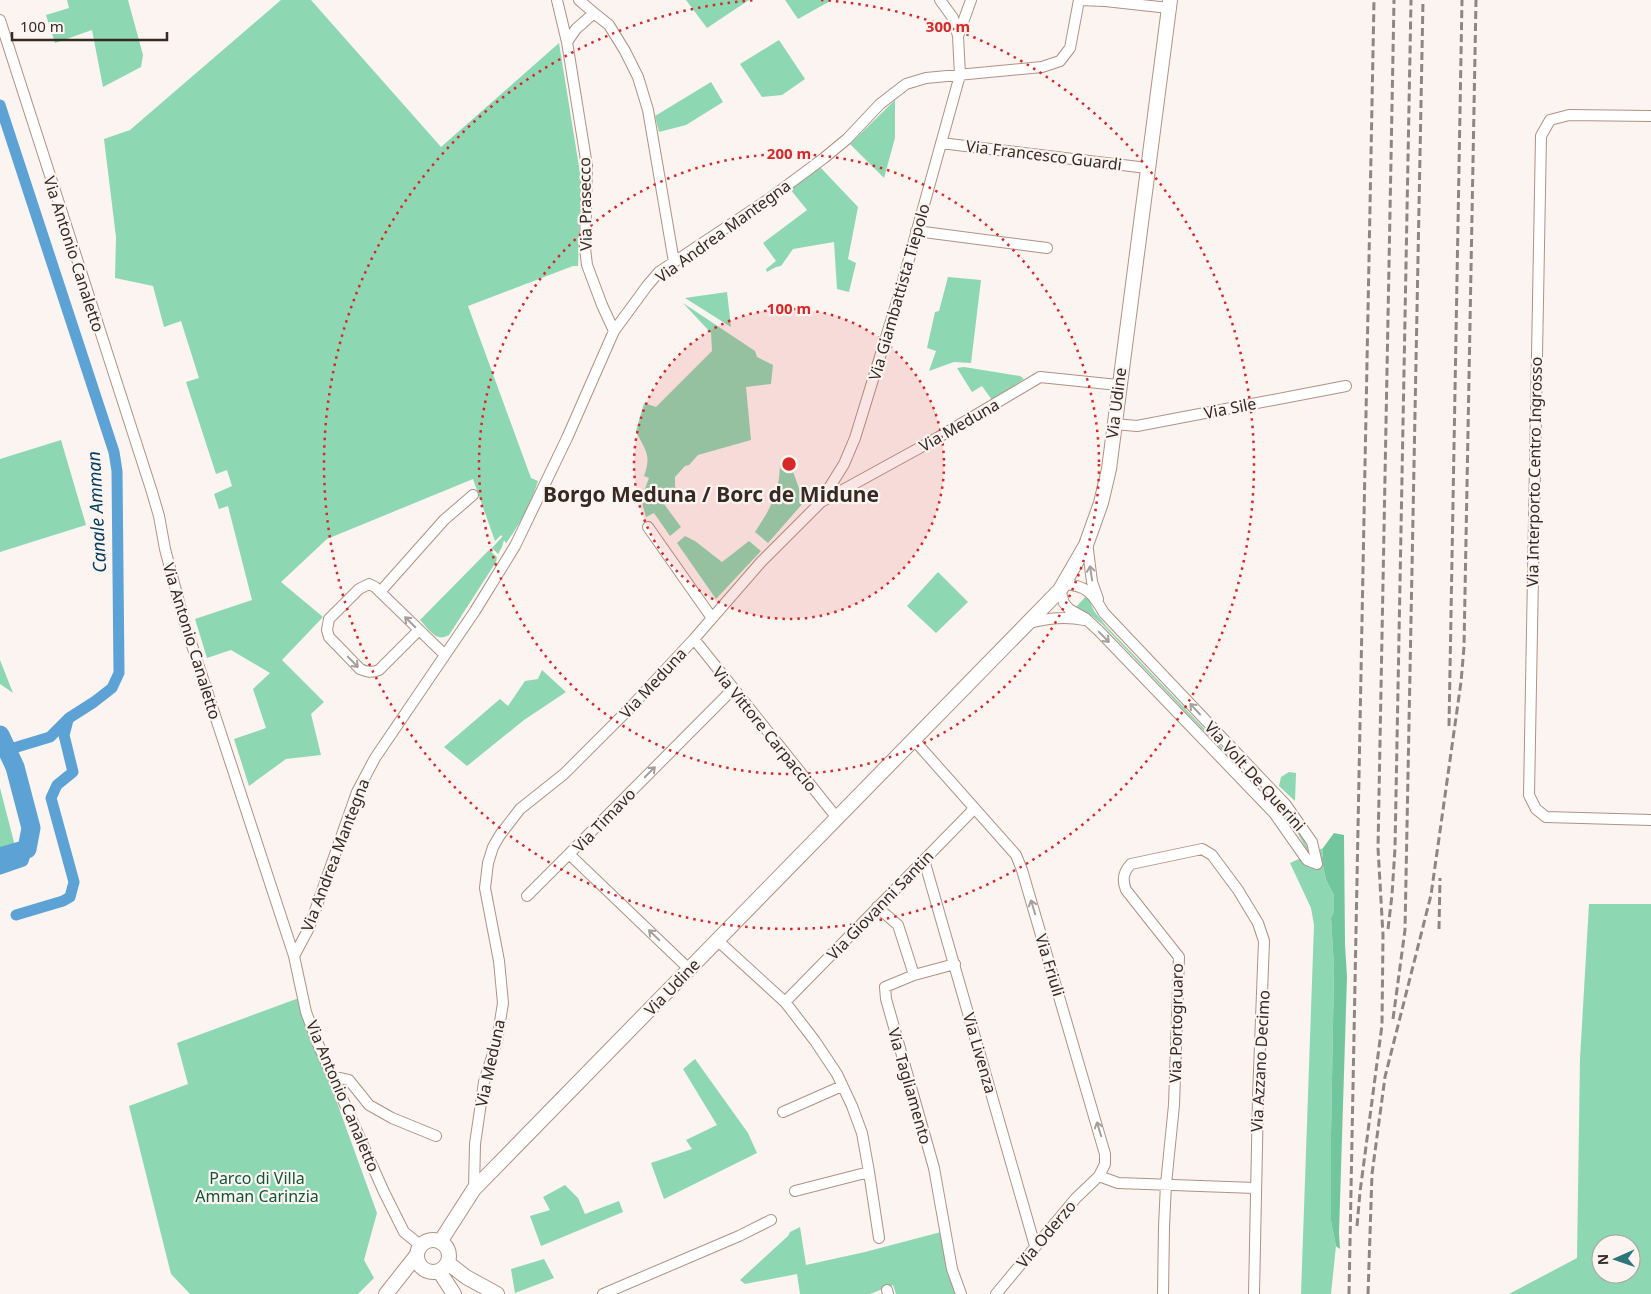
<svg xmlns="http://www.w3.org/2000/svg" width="1651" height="1294" viewBox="0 0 1651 1294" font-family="'Noto Sans',sans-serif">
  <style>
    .green { fill: #8dd7b2; fill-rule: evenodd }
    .forest { fill: #72c69d }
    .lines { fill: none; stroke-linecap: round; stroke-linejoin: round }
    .canal { stroke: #5ca2d4; stroke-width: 11 }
    .river { stroke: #5ca2d4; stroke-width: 19 }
    .minor-casing { stroke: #b09282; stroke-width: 12 }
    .secondary-casing { stroke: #b09282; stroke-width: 16 }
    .minor { stroke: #fff; stroke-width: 10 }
    .secondary { stroke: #fff; stroke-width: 14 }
    .rail { stroke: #908681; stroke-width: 3; stroke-dasharray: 8 4; stroke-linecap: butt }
    .oneway { stroke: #a59f9c }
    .ring { fill: none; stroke: #d62828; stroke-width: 2.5; stroke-dasharray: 2.5 5 }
    .labels { text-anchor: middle; stroke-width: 4.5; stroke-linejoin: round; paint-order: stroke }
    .street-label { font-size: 16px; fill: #362a23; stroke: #fbf4f1 }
    .park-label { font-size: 16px; fill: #125439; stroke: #fbf4f1 }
    .water-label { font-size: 18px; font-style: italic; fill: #003a5b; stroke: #fbf4f1 }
    .district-label { font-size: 21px; font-weight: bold; fill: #362a23; stroke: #fbf4f1 }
    .centre { fill: #d62828; stroke: #fbf4f1; stroke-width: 2.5 }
    .ring-label { font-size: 15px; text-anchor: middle; font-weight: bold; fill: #d62828; stroke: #fbf4f1; stroke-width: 4.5; stroke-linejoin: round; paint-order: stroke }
  </style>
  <rect width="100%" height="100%" fill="#fbf4f1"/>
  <path class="green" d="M67 0H128L143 55 141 67 103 87 92 30 55 43 46 15 69 8Z
    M281 0H311L441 147 559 43 581 179 578 266H573L468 306 531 478 538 481C531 504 520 524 506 543L504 540 502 547 498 554 492 548 502 537 503 538 501 535 495 541 473 479 327 539 281 582 323 617 282 660 324 702 311 714 321 755 286 759 249 786 234 739 266 728 253 689 270 673 231 650 207 658 195 619 252 600 228 506 219 509 214 494 232 486 227 470 216 474 186 382 199 378 181 321 164 327 153 286 115 278 116 237 104 139 130 130Z
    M686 0H749L707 28Z
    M785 0H832L798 19Z
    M779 40 805 79 782 95 762 97 740 64Z
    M711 82 723 102 686 125 659 132 655 116Z
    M895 100V138L884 178 850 144Z
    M820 167 858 207 848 259 856 263 849 292 837 289 834 242 793 249 781 266 776 267 767 272 766 269 776 261 763 243 807 210 790 189Z
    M948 277 981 280 971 363 954 362 929 371 936 351 927 348 935 312 939 311Z
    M727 292 731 327 685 298Z
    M683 303 755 351 757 357 773 365 771 384 746 387 751 440 698 455 689 465 685 466 675 477V487L679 490 664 504 681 527 670 536 654 513 646 517 641 499 649 478 644 476C652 454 645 451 636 431L644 403 656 407 712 351 711 333Z
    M964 367 1020 376 1024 379 992 400 982 386 972 392 957 368Z
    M61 440 86 525 0 552V459Z
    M780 461 791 466 804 502 768 543 755 532C772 506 780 492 780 461Z
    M685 536 695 541 722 562 749 541 761 551 716 599 677 543Z
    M489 550 497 557 496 562 449 635C436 643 429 629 420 620Z
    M938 572 968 602 936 633 907 606Z
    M1087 595 1094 611 1106 626 1241 767 1240 769 1102 624 1092 616 1076 607Z
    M0 660 13 693 0 684Z
    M542 670 566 692 524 720 467 766 444 747 500 699 508 706 525 681 538 679Z
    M1289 772 1296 773 1295 801 1279 786 1281 777Z
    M0 788 15 846 11 851 0 853Z
    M1263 790 1300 831 1309 851 1308 852 1297 832 1261 791Z
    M1323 848 1322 860 1326 880 1334 895V911L1331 918 1334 968 1331 1135V1221L1336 1246 1331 1294H1301L1314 925 1311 908 1290 863Z
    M1589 904H1651V1294H1509L1577 1258 1580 1059ZM1601 1244H1631V1274H1601Z
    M299 998 377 1213 364 1260 374 1278 358 1294H190L171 1274 129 1106 188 1084 177 1043Z
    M695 1059 748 1133 757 1153 664 1199 651 1163 692 1149 686 1140 717 1125 683 1069Z
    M565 1185 578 1198 585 1214 619 1201 623 1212 541 1246 530 1216 550 1210 543 1197Z
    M800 1227 806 1265 865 1252 941 1232 956 1294H896L893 1285 870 1294H800L797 1274 745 1284 740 1280 788 1236 790 1232Z
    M544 1259 554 1278 515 1293 511 1269Z"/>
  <path class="forest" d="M1334 833 1344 835 1345 944 1347 977 1339 1233 1340 1249 1336 1246 1331 1221V1135L1334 968 1331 918 1334 911V895L1326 880 1322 860 1323 848Z"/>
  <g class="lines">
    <path class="canal" d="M0 105 114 452 117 471 119 673 112 688 94 702 69 718 50 737 7 750
      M0 869 23 861 27 849
      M16 915 63 901 70 897 74 882 51 798 57 785 73 772 64 735 68 720"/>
    <path class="river" d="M0 735 15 767 31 828 27 849 0 857"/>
    <g class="minor-casing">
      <path id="minor" d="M557 0 567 42 587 166 585 248 587 265 602 305 614 331
        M594 13 609 25 625 51 638 77 648 110 674 262
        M0 20 152 492 159 516 165 549 184 621 294 956 306 1012 318 1044 384 1192 404 1232 420 1245
        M958 36 971 0
        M567 42 576 29 594 13 579 0
        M1651 116 1569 115 1550 120 1541 136 1529 795 1536 809 1546 817 1651 820
        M941 143 1147 168
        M916 231 1047 248
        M1114 424 1137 426 1346 386
        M821 501 844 464 855 438 899 295 960 75 958 36 953 18 940 0
        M648 527 712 618
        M1087 542 1092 582 1098 599
        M1060 590 1064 603 1069 609 1085 618 1099 631 1274 813 1307 860 1317 864 1312 842 1286 805 1104 613C1093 594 1087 585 1063 584
        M380 592 444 520 473 495
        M1029 623C1048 618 1065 616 1084 620
        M419 630 379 670C372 673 367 672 360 669L329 637 327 630 329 619 359 589 369 584 375 587 445 655
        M694 639 837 818
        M914 740 1016 855 1022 870 1105 1154V1164L1099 1176 1076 1198 996 1294
        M924 860 1035 1246
        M527 896 569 854
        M877 907 898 925 914 975 885 987 886 999 934 1168 952 1269 961 1294
        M717 940 785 1002 815 1041 837 1074 852 1106 862 1133 869 1172 879 1238
        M294 956 309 928 357 792 375 758 475 611 515 546 567 438 614 331 647 286 659 272 766 201 824 158 847 139 880 104 906 84 926 78 1042 67 1060 61 1070 48 1079 0 1105 1 1169 8
        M689 969 569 854 733 689
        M914 975 955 964
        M785 1002 970 813 973 808
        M332 1076 349 1080 369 1105 392 1118 436 1136
        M783 1112 842 1086
        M1099 1176 1118 1183 1255 1188
        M474 1189 475 1144 484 1082 497 1041 503 1003 499 961 485 888 488 863 493 847 500 835 520 809 564 774 627 711 694 639 761 562 821 502 932 441 1040 377 1118 385
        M795 1191 869 1172
        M887 1290 888 1294
        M603 1294 739 1236 771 1220
        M1163 1294 1164 1227 1166 1184 1174 1105 1179 957 1126 890C1122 880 1123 872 1131 864L1202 849 1212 855 1238 890 1258 923 1264 941 1258 1097 1254 1294"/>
    </g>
    <g class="secondary-casing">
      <path id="secondary" d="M417 1256a16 16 0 1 1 32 0a16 16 0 1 1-32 0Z
        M440 1242 474 1189 1060 590 1086 545 1101 503 1109 469 1170 0
        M448 1263 466 1277 497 1294
        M439 1271 454 1294
        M386 1294 416 1256"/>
    </g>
    <use href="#minor" class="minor"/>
    <use href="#secondary" class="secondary"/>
    <path class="rail" d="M1449 726 1462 0
      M1388 929 1392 895 1395 848 1411 0
      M1439 929 1440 878
      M1393 1019 1405 930 1423 0
      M1357 1226 1360 1192 1382 1025 1383 935 1378 848 1394 0
      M1349 1294 1374 0
      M1368 1294 1372 1174 1385 1077 1431 895 1461 682 1464 647 1476 0"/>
  </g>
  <defs><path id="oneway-shaft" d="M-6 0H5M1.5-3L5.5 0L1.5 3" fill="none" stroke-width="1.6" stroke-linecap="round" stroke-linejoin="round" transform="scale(1.25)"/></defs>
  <g class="oneway">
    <use href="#oneway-shaft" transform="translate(1091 573) rotate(-99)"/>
    <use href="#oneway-shaft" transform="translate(410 622) rotate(-135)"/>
    <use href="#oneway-shaft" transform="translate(1104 637) rotate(46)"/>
    <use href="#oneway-shaft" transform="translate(353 662) rotate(46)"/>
    <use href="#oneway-shaft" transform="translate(1195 709) rotate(-133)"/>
    <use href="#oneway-shaft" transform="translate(650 772) rotate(-45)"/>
    <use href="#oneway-shaft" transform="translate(1033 907) rotate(-107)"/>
    <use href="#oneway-shaft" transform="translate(654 935) rotate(-136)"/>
    <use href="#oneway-shaft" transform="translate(1099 1129) rotate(-107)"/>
  </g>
  <circle cx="789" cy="464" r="155" fill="#d62828" fill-opacity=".12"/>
  <g class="ring">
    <circle cx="789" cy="464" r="155"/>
    <circle cx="789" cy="464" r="310"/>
    <path d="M821 0A465 465 0 1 1 757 0"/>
  </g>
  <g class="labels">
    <g class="street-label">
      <text transform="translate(1044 155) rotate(7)" y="6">Via Francesco Guardi</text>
      <text transform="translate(585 204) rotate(-91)" y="6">Via Prasecco</text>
      <text transform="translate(723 231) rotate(-36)" y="6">Via Andrea Mantegna</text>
      <text transform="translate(74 254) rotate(72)" y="6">Via Antonio Canaletto</text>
      <text transform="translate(899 292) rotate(-74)" y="6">Via Giambattista Tiepolo</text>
      <text transform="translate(1116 403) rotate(-83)" y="6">Via Udine</text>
      <text transform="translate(1230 408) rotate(-11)" y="6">Via Sile</text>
      <text transform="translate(959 425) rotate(-30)" y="6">Via Meduna</text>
      <text transform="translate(1534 472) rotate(-89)" y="6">Via Interporto Centro Ingrosso</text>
      <text transform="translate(192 641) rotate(73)" y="6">Via Antonio Canaletto</text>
      <text transform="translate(653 683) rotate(-47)" y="6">Via Meduna</text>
      <text transform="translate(765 729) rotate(51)" y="6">Via Vittore Carpaccio</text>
      <text transform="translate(1255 776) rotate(48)" y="6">Via Volt De Querini</text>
      <text transform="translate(604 820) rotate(-46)" y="6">Via Timavo</text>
      <text transform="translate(335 855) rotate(-69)" y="6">Via Andrea Mantegna</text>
      <text transform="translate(880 905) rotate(-46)" y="6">Via Giovanni Santin</text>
      <text transform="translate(1050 965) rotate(73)" y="6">Via Friuli</text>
      <text transform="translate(672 987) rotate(-46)" y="6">Via Udine</text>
      <text transform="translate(1176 1023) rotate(-89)" y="6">Via Portogruaro</text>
      <text transform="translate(980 1053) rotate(74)" y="6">Via Livenza</text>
      <text transform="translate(1260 1061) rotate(-87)" y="6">Via Azzano Decimo</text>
      <text transform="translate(490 1063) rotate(-78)" y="6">Via Meduna</text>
      <text transform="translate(910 1086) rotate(74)" y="6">Via Tagliamento</text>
      <text transform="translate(343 1096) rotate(67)" y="6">Via Antonio Canaletto</text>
      <text transform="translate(1046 1234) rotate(-50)" y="6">Via Oderzo</text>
    </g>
    <g class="park-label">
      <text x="257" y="1184">Parco di Villa<tspan x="257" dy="18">Amman Carinzia</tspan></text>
    </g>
    <g class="water-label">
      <text transform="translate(97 512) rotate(-93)" y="6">Canale Amman</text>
    </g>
    <g class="district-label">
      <text x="711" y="502">Borgo Meduna / Borc de Midune</text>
    </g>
  </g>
  <circle cx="789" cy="464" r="8" class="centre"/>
  <g class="ring-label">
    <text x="948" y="32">300 m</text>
    <text x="789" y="159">200 m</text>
    <text x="789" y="314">100 m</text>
  </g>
  <g transform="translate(1616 1259) rotate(268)"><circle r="24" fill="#fbf4f1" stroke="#aca39f"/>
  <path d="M0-4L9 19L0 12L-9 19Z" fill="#2c7679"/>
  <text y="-8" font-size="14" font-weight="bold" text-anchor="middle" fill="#362a23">N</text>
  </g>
  <path d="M12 32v8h155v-8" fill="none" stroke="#362a23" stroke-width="2.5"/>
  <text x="20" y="32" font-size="15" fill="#362a23" stroke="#fbf4f1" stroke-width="4" paint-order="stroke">100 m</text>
</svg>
